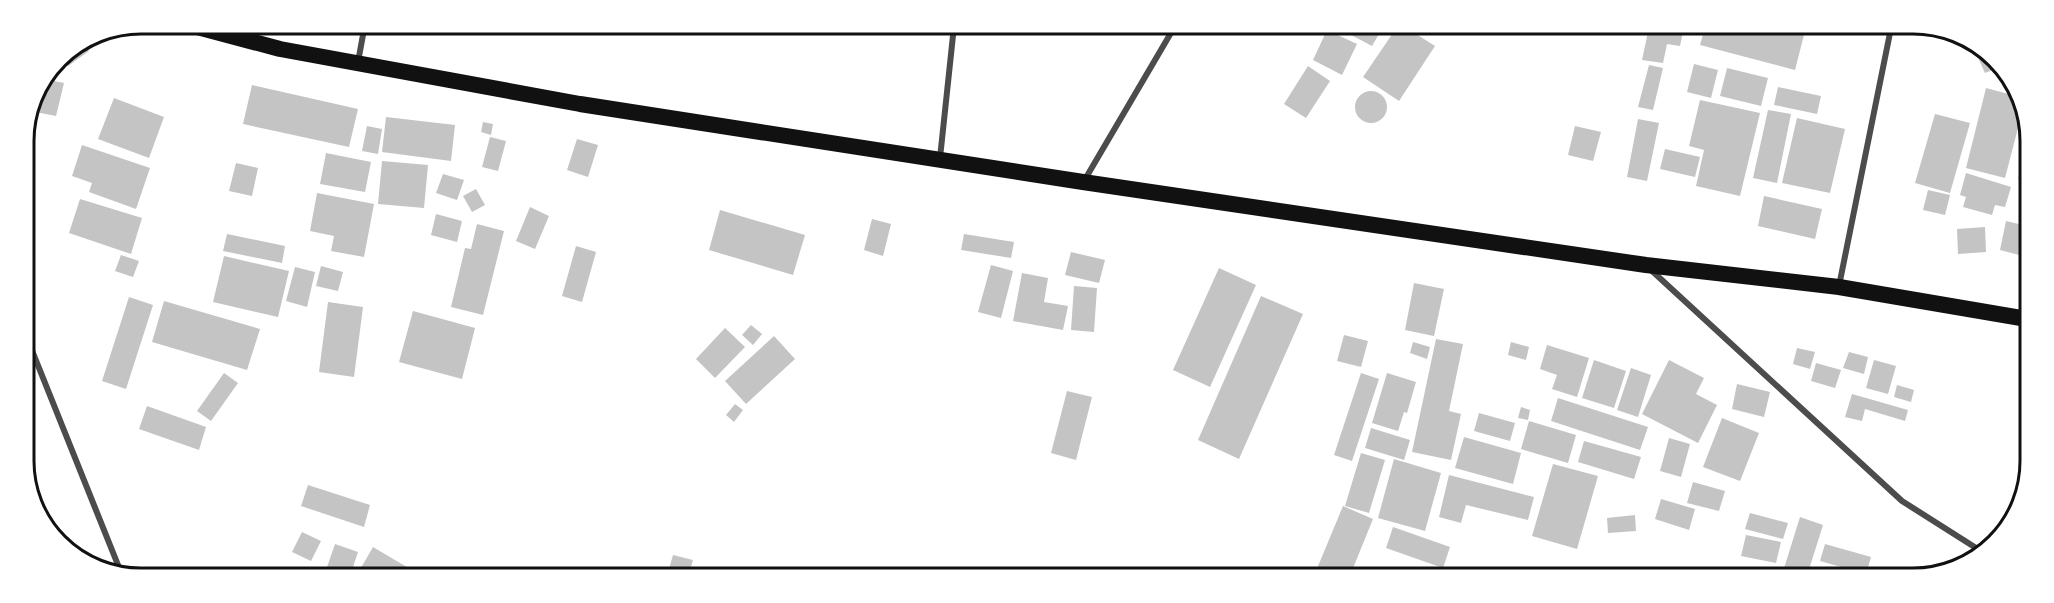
<svg xmlns="http://www.w3.org/2000/svg" width="2054" height="603" viewBox="0 0 2054 603" font-family="'Open Sans',sans-serif">
  <style>
    .building { fill: #c4c4c4 }
    .lines { fill: none; stroke-linecap: round; stroke-linejoin: round }
    .minor { stroke: #4c4c4c; stroke-width: 6 }
    .trunk { stroke: #111; stroke-width: 16 }
    .rim { fill: none; stroke: #111; stroke-width: 3 }
  </style>
  <rect width="100%" height="100%" fill="#fff"/>
  <path class="building" d="M1336 27H1383L1372 46Z
    M1397 27H1405L1435 46 1399 101 1363 77Z
    M1649 27H1684L1680 46 1667 44 1663 63 1642 60Z
    M1705 27 1794 28 1805 31 1795 70 1700 45Z
    M1327 30 1357 44 1342 75 1313 60Z
    M83 42 89 51 68 66 61 56Z
    M1974 49H1976L2002 66 1985 73Z
    M1694 64 1718 70 1711 98 1687 92Z
    M1649 65 1663 68 1653 110 1638 107Z
    M1308 66 1330 81 1306 118 1284 104Z
    M1727 68 1768 78 1761 106 1720 96Z
    M2007 76 2013 89 2004 86Z
    M44 79 64 83 56 116 30 111 33 96Z
    M252 85 358 109 349 147 243 124Z
    M1778 87 1821 96 1817 114 1774 105Z
    M1986 88 2016 96 2023 109 2005 178 1966 168Z
    M1355 107a16 16 0 1 1 32 0a16 16 0 1 1-32 0Z
    M114 98 164 117 149 158 98 139Z
    M1700 100 1760 113 1740 196 1696 186 1704 150 1689 146Z
    M1768 110 1791 114 1777 183 1753 178Z
    M1935 114 1970 123 1950 193 1915 183Z
    M386 117 455 125 451 161 382 152Z
    M1797 118 1845 129 1830 193 1782 183Z
    M1638 119 1659 123 1647 181 1627 177Z
    M483 122 493 124 491 135 481 132Z
    M367 126 382 129 378 154 362 151Z
    M1575 126 1601 132 1593 161 1568 155Z
    M490 137 506 141 498 171 482 167Z
    M577 139 598 145 588 177 567 170Z
    M82 145 150 168 136 209 89 192 92 183 72 176Z
    M1665 149 1700 157 1695 177 1660 169Z
    M326 153 371 162 365 192 320 184Z
    M382 161 428 165 424 208 378 204Z
    M236 163 258 168 252 196 229 191Z
    M2023 163 2028 164V182L2018 179Z
    M1966 173 2011 187 2005 207 1995 205 1992 215 1963 207 1966 197 1960 195Z
    M443 174 464 180 457 200 436 193Z
    M476 189 485 205 472 212 463 196Z
    M1928 190 1950 195 1945 215 1923 210Z
    M317 193 374 204 364 257 331 251 334 236 310 231Z
    M1764 196 1822 209 1815 239 1758 226Z
    M80 199 142 218 131 254 69 233Z
    M530 207 549 216 535 249 516 241Z
    M720 210 805 235 793 275 709 250Z
    M436 214 462 221 457 242 431 235Z
    M872 219 891 224 883 256 864 250Z
    M2006 221 2027 226V238L2023 256 2000 250Z
    M477 224 504 231 483 315 451 307 465 248 471 249Z
    M1985 227 1986 252 1958 254 1957 229Z
    M227 234 285 246 282 263 223 251Z
    M964 234 1014 242 1011 258 961 250Z
    M576 246 596 252 582 302 562 296Z
    M1071 252 1105 260 1099 283 1065 275Z
    M121 255 139 261 133 277 115 271Z
    M224 256 289 271 278 317 213 302Z
    M991 265 1013 271 1001 318 978 312Z
    M321 266 343 272 338 291 316 286Z
    M295 267 315 272 307 307 286 301Z
    M1219 268 1256 285 1210 387 1173 370Z
    M1022 273 1048 278 1044 302 1068 306 1063 330 1013 321Z
    M1414 283 1444 289 1434 336 1405 330Z
    M1074 286 1097 288 1094 332 1071 330Z
    M1261 296 1303 314 1239 459 1198 440Z
    M129 297 153 305 126 389 102 381Z
    M164 301 260 329 247 370 152 342Z
    M328 302 363 307 354 377 319 372Z
    M413 311 475 328 462 379 399 362Z
    M751 325 762 334 753 345 742 335Z
    M725 328 745 347 715 378 696 359Z
    M1344 335 1368 341 1361 367 1337 361Z
    M774 336 795 359 746 404 725 381Z
    M1436 339 1463 344 1449 411 1461 414 1451 460 1412 452Z
    M1413 342 1430 347 1427 359 1410 353Z
    M1511 342 1529 347 1526 360 1508 355Z
    M1547 345 1589 358 1577 397 1552 389 1557 375 1540 369Z
    M1797 348 1815 352 1810 369 1793 364Z
    M1849 352 1868 357 1864 374 1843 368Z
    M1594 360 1626 371 1614 408 1582 398Z
    M1669 360 1704 378 1696 394 1717 405 1698 443 1642 414Z
    M1874 360 1896 366 1888 394 1866 388Z
    M1816 363 1841 370 1835 388 1811 381Z
    M1631 368 1651 375 1638 417 1617 410Z
    M224 373 238 383 211 421 197 411Z
    M1361 373 1379 379 1352 461 1334 455Z
    M1387 373 1416 382 1407 413 1404 412 1398 431 1372 423Z
    M1737 384 1770 392 1764 417 1732 409Z
    M1897 385 1914 390 1911 402 1894 397Z
    M1067 391 1092 397 1076 460 1051 453Z
    M1852 394 1908 410 1905 421 1865 409 1862 421 1845 417Z
    M1558 398 1648 427 1640 450 1551 421Z
    M735 404 743 410 734 422 726 415Z
    M147 406 206 427 199 450 139 429Z
    M1521 407 1530 410 1528 420 1518 418Z
    M1479 413 1515 423 1510 441 1474 431Z
    M1722 418 1759 433 1740 481 1703 467Z
    M1529 421 1576 435 1568 463 1521 449Z
    M1371 428 1410 440 1404 460 1365 448Z
    M1464 437 1521 453 1513 484 1455 468Z
    M1669 438 1690 444 1681 477 1660 471Z
    M1584 441 1641 457 1634 479 1578 462Z
    M1361 453 1385 460 1369 513 1345 506Z
    M1394 459 1441 473 1425 531 1378 518Z
    M1553 464 1598 476 1577 549 1532 536Z
    M1449 475 1534 497 1528 520 1466 505 1461 523 1439 517Z
    M1693 482 1725 491 1719 511 1687 503Z
    M308 485 370 505 364 527 301 506Z
    M1661 499 1695 509 1689 530 1655 519Z
    M1343 506 1373 519 1349 578H1331L1316 571Z
    M1750 513 1788 523 1783 539 1745 529Z
    M1635 515 1636 531 1608 533 1607 518Z
    M1800 517 1823 525 1806 579 1781 578Z
    M1393 527 1450 547 1443 568 1386 548Z
    M302 532 321 541 311 561 292 552Z
    M1746 535 1781 542 1776 563 1741 556Z
    M335 544 358 552 350 576H324Z
    M1825 544 1871 557 1866 574 1820 561Z
    M373 547 422 576H362L358 573Z
    M673 555 693 560 688 576H667Z
    M1926 566 1936 572 1919 579Z"/>
  <g class="lines">
    <path class="minor" d="M358 62 365 24
      M940 158 954 26
      M1084 181 1175 26
      M1651 270 1902 501 1984 553
      M1839 286 1891 28
      M25 333 122 575"/>
    <path class="trunk" d="M186 24 280 49 580 104 1083 182 1646 265 1839 287 2027 319"/>
  </g>
  <path d="M0 0H2054V603H0ZM141 34H1913A107 107 0 0 1 2020 141V461A107 107 0 0 1 1913 568H141A107 107 0 0 1 34 461V141A107 107 0 0 1 141 34Z" fill="#fff" fill-rule="evenodd"/>
  <path class="rim" d="M141 34H1913A107 107 0 0 1 2020 141V461A107 107 0 0 1 1913 568H141A107 107 0 0 1 34 461V141A107 107 0 0 1 141 34Z"/>
</svg>
